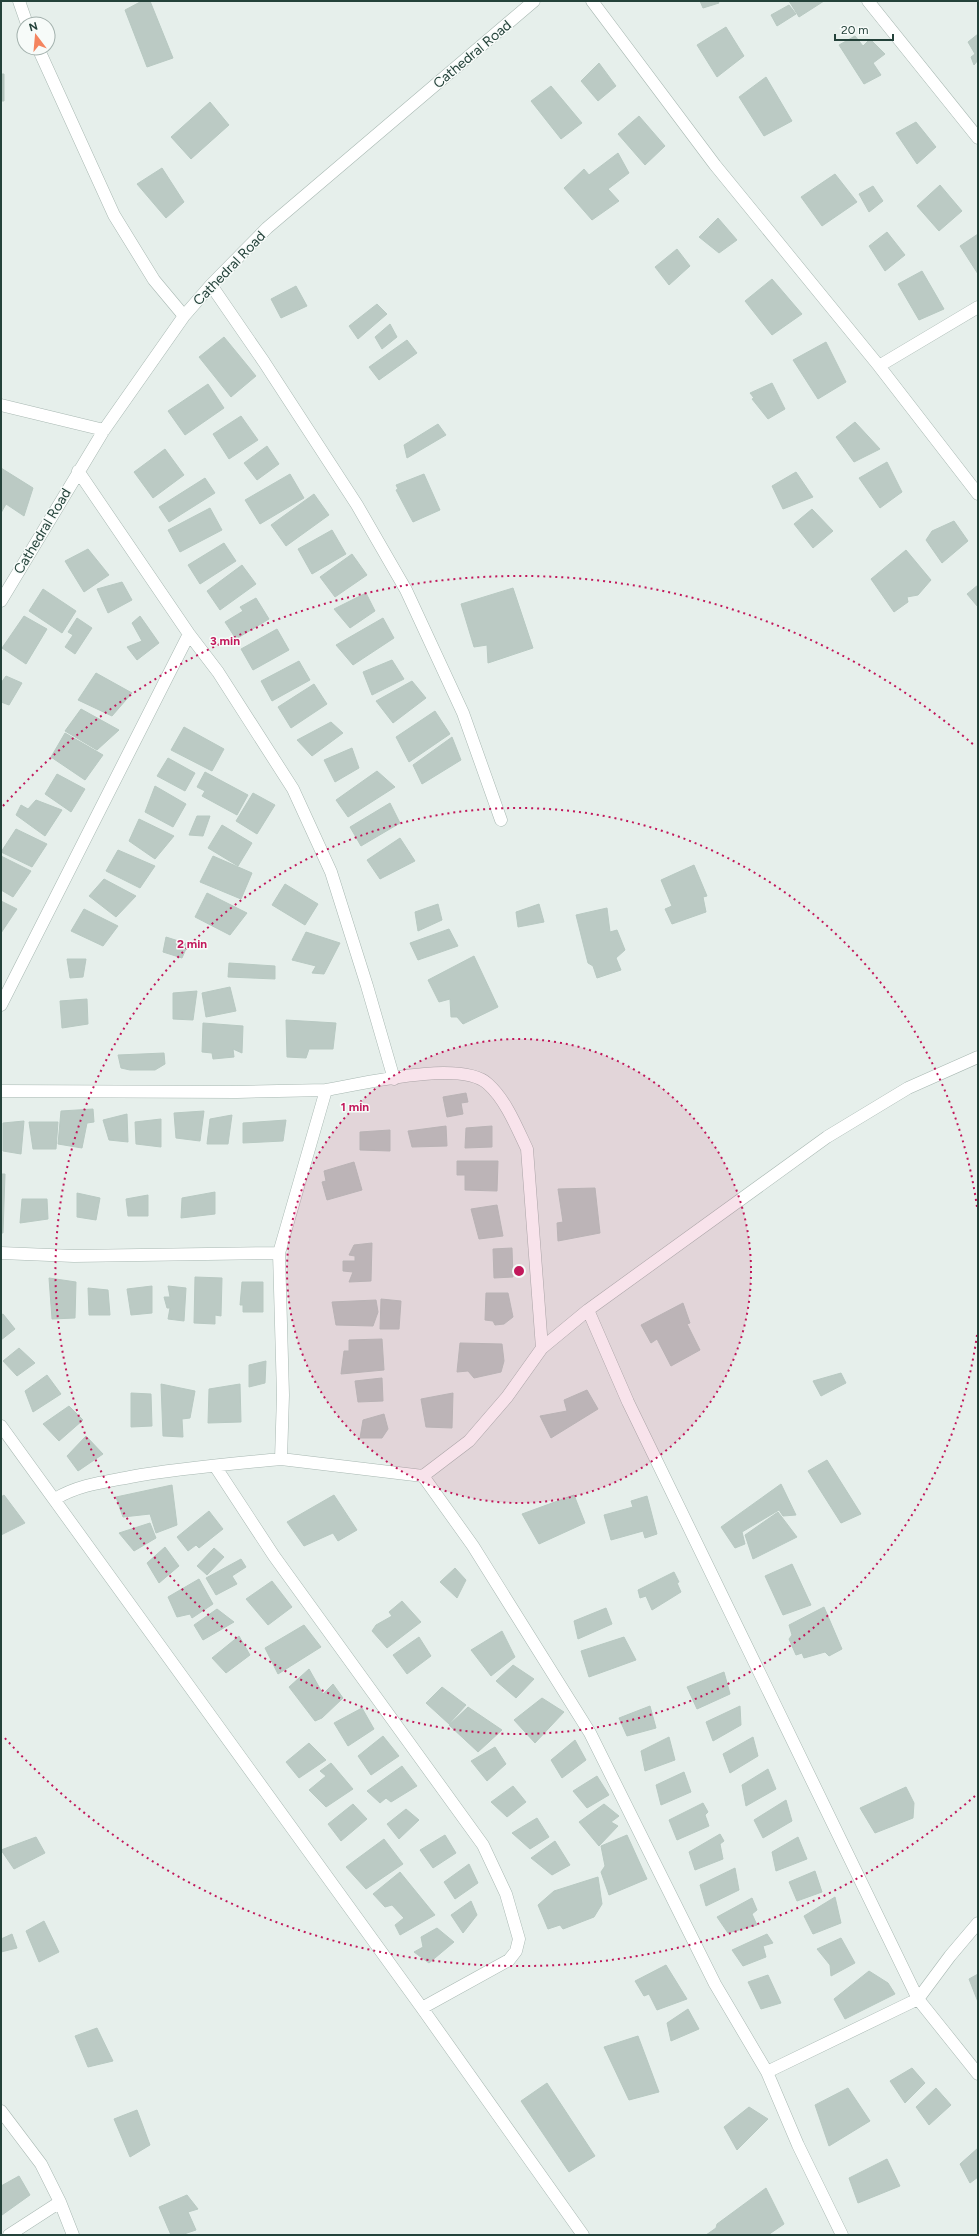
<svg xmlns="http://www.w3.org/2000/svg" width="979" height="2236" viewBox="0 0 979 2236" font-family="Figtree,sans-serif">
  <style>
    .building { fill: #bbcac4; stroke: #b8c9c2 }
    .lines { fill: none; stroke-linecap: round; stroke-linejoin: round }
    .minor-casing { stroke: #a8b8b2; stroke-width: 13 }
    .minor { stroke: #fff; stroke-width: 12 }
    .ring { fill: none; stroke: #c2185b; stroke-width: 2; stroke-dasharray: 2 4 }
    .labels { text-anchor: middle; stroke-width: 3; stroke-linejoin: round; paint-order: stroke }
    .street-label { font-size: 14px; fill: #24423a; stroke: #f7fbf9 }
    .centre { fill: #c2185b; stroke: #f7fbf9; stroke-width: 2 }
    .ring-label { font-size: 12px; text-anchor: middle; font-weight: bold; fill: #c2185b; stroke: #f7fbf9; stroke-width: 3; stroke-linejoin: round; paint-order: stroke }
  </style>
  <rect width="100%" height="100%" fill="#e6efeb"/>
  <path class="building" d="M142 1H150L173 58 147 67 125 10Z
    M700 1H718L719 3 703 8Z
    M789 1H824L799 17Z
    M789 5 796 14 777 26 771 15Z
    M726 27 744 56 717 77 697 45Z
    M978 34V60L974 65 971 57 975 54 968 42Z
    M855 36 863 46 870 39 885 54 873 63 881 75 864 84 839 45Z
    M599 63 616 86 598 101 581 81Z
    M1 74H4V101H1Z
    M766 77 792 121 764 136 739 97Z
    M551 86 582 123 561 139 531 101Z
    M210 102 229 125 191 159 171 137Z
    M639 116 665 146 645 165 618 134Z
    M916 122 936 147 917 164 896 133Z
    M618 153 629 173 608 189 619 201 592 220 564 188 584 169 589 175Z
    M162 168 184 202 166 218 137 184Z
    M835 174 857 202 822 226 801 197Z
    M940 185 962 211 939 231 917 206Z
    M873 186 883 201 869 212 859 194Z
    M718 218 737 240 719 253 699 237Z
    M887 232 905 255 885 271 869 246Z
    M978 234V274L960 246Z
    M677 249 690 266 669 285 655 267Z
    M922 271 944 309 919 320 898 284Z
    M772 279 802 314 772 335 745 301Z
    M296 286 307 306 281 318 271 299Z
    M377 304 387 314 358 339 349 326Z
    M390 324 397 337 382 349 375 337Z
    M224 337 256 376 231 397 199 357Z
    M407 340 417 353 379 380 369 367Z
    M826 342 846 382 818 399 793 360Z
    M772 383 785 409 768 419 752 399 754 398 750 393Z
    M208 384 224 408 185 435 168 411Z
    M241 416 258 440 229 459 213 434Z
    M855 422 880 449 854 462 836 437Z
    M438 424 446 435 407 458 404 445Z
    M267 446 279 464 257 480 244 463Z
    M165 449 184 475 153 498 134 472Z
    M887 462 902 492 880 508 859 478Z
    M1 468 33 488 24 516 6 504 1 513Z
    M796 472 813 497 783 509 772 486Z
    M290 474 304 498 260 524 245 500Z
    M424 474 440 510 413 522 396 490 398 489 396 485Z
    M205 478 215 493 169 522 159 507Z
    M314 494 329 515 286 546 271 525Z
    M210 508 222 530 180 552 168 530Z
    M812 509 833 531 813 548 794 524Z
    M954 521 968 541 942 563 926 540 932 531Z
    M332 530 346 554 312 574 298 549Z
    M224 543 236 561 200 584 188 565Z
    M88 549 109 575 84 592 65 561Z
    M906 550 931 580 918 595 907 597 908 602 894 612 871 579Z
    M352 554 367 575 335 597 320 577Z
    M242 565 256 584 220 610 207 591Z
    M122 582 132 600 108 613 97 589Z
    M978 585V607L967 594Z
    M513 588 533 648 488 663 487 645 474 647 461 604Z
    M43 589 76 611 62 633 29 611Z
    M366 593 375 611 350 628 334 609Z
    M256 598 269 619 236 639 225 622 243 611 240 607Z
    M24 616 47 629 26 664 2 648Z
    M140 616 159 643 137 660 127 647 142 641 132 623Z
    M77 618 92 628 75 654 65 647 73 635 68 632Z
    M383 618 394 638 353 665 336 645Z
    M277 629 289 650 253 670 241 649Z
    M392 660 404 679 372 695 363 672Z
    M299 661 310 680 272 701 261 681Z
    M96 673 132 693 112 716 78 700Z
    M6 676 22 683 9 705 1 702V683Z
    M412 681 426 698 393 723 376 701Z
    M314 684 327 704 291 728 278 707Z
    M81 709 119 730 97 750 65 731Z
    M435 711 450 734 409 762 396 737Z
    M331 722 343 733 312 756 297 740Z
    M184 727 224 749 212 771 171 750Z
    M65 733 103 755 85 780 51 757Z
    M452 737 461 760 422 784 413 765Z
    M352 748 359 768 335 782 324 760Z
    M168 758 195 773 185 791 157 776Z
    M377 771 395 787 348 817 336 800Z
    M205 772 248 795 237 815 202 796 205 791 197 787Z
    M57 774 85 789 71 812 45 794Z
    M155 786 186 804 173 827 145 812Z
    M253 793 275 805 257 834 236 821Z
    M36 800 62 810 45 836 16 815 21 805 28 809Z
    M390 803 400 823 361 846 350 827Z
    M197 816H210L203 836 189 835Z
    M139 819 174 836 155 859 129 841Z
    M222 825 252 843 238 866 208 848Z
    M16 829 47 844 32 867 1 852Z
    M400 838 415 861 380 879 367 860Z
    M118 850 155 866 140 888 106 871Z
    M1 856 31 871 13 897 1 890Z
    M213 856 252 873 241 899 200 882Z
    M694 865 707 896 703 897 706 912 672 924 665 909 672 906 661 880Z
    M104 879 136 896 116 917 89 896Z
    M285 884 318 904 305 925 272 905Z
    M207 893 247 913 230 935 195 917Z
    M1 901 17 909 1 933Z
    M438 904 442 920 418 931 415 912Z
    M539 904 544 922 518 927 516 912Z
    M607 908 610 932 617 930 625 950 616 958 621 970 597 978 593 966 588 963 576 915Z
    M84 909 118 926 103 946 71 931Z
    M449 929 458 946 418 960 410 943Z
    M306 932 340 943 324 974 312 973 316 966 292 960Z
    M166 937 188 944 182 958 163 952Z
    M474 956 498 1007 463 1024 457 1017H451L450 999 439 1002 428 980Z
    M67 959H86L83 977 70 978Z
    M229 963 275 966V979L228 977Z
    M230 987 236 1011 206 1017 202 993Z
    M197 991 193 1020 173 1019V993Z
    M87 999 88 1024 62 1028 60 1001Z
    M286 1020 336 1023 333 1049H309L306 1058 287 1057Z
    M203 1023 243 1026 242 1053 233 1049 234 1057 213 1059 212 1053 202 1052Z
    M164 1053 165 1064 155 1070H130L121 1068 118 1055Z
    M466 1093 468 1102 461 1103 463 1114 447 1117 443 1097Z
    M93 1109 94 1122 87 1123 82 1148 58 1144 61 1111Z
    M204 1111 200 1141 176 1138 174 1113Z
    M127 1114 128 1142 109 1140 103 1120Z
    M232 1115 228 1144H207L210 1119Z
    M161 1119V1147L136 1144 135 1122Z
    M286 1120 283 1141 243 1143V1123Z
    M24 1121 21 1154 3 1151V1123Z
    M29 1122H58L56 1149H33Z
    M446 1126 447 1146 412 1147 408 1131Z
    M492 1126V1147L465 1148 466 1128Z
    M390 1130V1151L360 1150V1132Z
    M457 1161H498L497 1191 465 1190V1175H457Z
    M354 1162 362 1190 327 1200 322 1182 326 1181 324 1171Z
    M1 1174H5L3 1233H1Z
    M595 1188 600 1233 558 1241 557 1223 563 1222 558 1189Z
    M215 1192V1214L181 1218 182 1198Z
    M77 1193 100 1198 96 1220 77 1217Z
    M148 1195V1216H128L126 1199Z
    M22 1199H47L48 1219 20 1223Z
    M497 1205 503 1236 479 1239 471 1209Z
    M372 1243 371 1281 349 1282 353 1272 343 1271V1261H355V1256L349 1255 354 1245Z
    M512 1248 513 1277 494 1278 493 1249Z
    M195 1277 222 1278 221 1316 215 1315V1324L194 1323Z
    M49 1278 76 1282 75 1318 52 1319Z
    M242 1282H263V1312H243V1305H240Z
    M152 1286V1313L131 1315 127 1289Z
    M168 1286 186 1288 184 1321 168 1319 170 1308H167L164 1297H170Z
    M88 1288 108 1290 110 1315H89Z
    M486 1293H508L513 1317 504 1324 495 1325 493 1321 485 1320Z
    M381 1299 401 1301 399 1329H380Z
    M376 1300 378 1312 373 1326 336 1325 332 1302Z
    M683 1303 690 1323 687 1324 700 1350 671 1366 657 1339 651 1343 641 1325Z
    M3 1314 15 1329 1 1340V1315Z
    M382 1339 384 1370 341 1374 344 1351H349V1340Z
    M460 1343 502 1344 504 1361 501 1372 474 1378 468 1371 457 1372Z
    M19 1348 35 1363 17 1376 3 1361Z
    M266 1361 265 1383 249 1387V1365Z
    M841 1373 846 1383 821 1396 813 1381Z
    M47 1375 61 1394 33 1412 25 1391Z
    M382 1378 383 1401 358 1402 355 1381Z
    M161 1384 195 1391 190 1418 182 1419 183 1437 163 1436Z
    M240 1384 241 1422 208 1423 209 1389Z
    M587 1390 598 1409 551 1438 540 1416 567 1411 564 1400Z
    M131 1393 151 1394 152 1426 131 1427Z
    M453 1393 452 1428 426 1427 421 1399Z
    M69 1406 83 1420 59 1441 43 1424Z
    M384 1414 388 1429 382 1438H360L363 1420Z
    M86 1436 103 1454 78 1471 67 1456Z
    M827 1460 861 1514 841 1523 808 1471Z
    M781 1484 796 1515 783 1516 779 1510 742 1532 745 1544 735 1548 721 1527Z
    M172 1485 177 1525 156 1533 150 1514 123 1517 116 1497Z
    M4 1495 25 1523 1 1535V1497Z
    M334 1495 357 1530 338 1541 333 1533 304 1546 287 1522Z
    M574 1495 585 1523 539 1544 522 1514Z
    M647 1496 657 1534 645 1538 643 1531 611 1540 604 1515 633 1507 631 1501Z
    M209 1511 223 1529 199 1548 196 1545 188 1551 177 1537Z
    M778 1512 797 1537 753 1559 745 1535Z
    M150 1523 156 1538 134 1551 119 1533Z
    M165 1547 179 1566 159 1583 147 1563Z
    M214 1548 224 1557 207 1575 197 1566Z
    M241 1559 246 1567 232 1576 237 1584 216 1595 206 1578Z
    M792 1564 811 1605 783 1615 765 1576Z
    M455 1568 466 1580 457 1598 440 1582Z
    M674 1572 679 1582 677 1583 681 1592 652 1610 646 1596 640 1598 638 1590Z
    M199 1579 213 1604 192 1618 190 1614 177 1617 168 1597Z
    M272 1581 292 1607 268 1625 246 1599Z
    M402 1601 421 1622 387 1648 372 1631 376 1625 392 1616 389 1612Z
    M824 1607 842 1649 829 1656 825 1652 804 1658 802 1653 796 1655 789 1639 792 1635 789 1625Z
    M606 1608 612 1624 578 1639 574 1621Z
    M217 1609 234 1622 203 1640 194 1625Z
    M304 1625 321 1647 278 1674 265 1648Z
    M502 1631 515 1657 491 1676 471 1650Z
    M239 1636 250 1655 226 1673 212 1658Z
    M419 1637 431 1656 407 1674 393 1655Z
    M624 1637 636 1660 589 1677 581 1651Z
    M513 1665 534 1679 516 1698 496 1681Z
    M309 1669 323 1694 333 1684 343 1698 322 1718 315 1721 289 1687Z
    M724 1672 730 1694 697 1709 687 1687Z
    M442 1687 466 1705 449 1724 426 1703Z
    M542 1698 564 1712 535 1743 514 1720Z
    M650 1706 656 1728 627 1736 619 1718Z
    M740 1706 741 1725 713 1741 706 1722Z
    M468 1707 502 1730 478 1752 449 1725Z
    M362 1708 374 1729 348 1746 334 1723Z
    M383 1736 399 1756 371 1775 358 1756Z
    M669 1737 675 1760 645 1771 641 1751Z
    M753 1737 758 1756 730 1773 723 1754Z
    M575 1740 586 1760 562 1778 551 1760Z
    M309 1743 326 1760 299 1778 286 1762Z
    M495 1747 506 1764 487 1781 471 1761Z
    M331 1763 353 1789 326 1807 309 1790 326 1776 320 1771Z
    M402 1766 417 1786 391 1802 386 1798 380 1803 367 1791Z
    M768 1769 776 1789 746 1806 742 1785Z
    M684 1772 691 1792 661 1805 656 1785Z
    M597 1776 609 1795 587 1808 573 1791Z
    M513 1786 526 1802 507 1817 491 1802Z
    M906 1787 914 1803 913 1818 875 1833 860 1808Z
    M786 1800 792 1821 763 1838 754 1820Z
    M703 1803 708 1812 705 1815 709 1826 677 1840 669 1820Z
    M353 1804 367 1819 341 1841 328 1824Z
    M604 1804 619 1816 611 1822 618 1826 599 1846 579 1822Z
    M406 1809 419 1820 399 1839 387 1824Z
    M537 1818 549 1837 530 1849 512 1833Z
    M720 1834 724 1841 720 1844 723 1859 695 1870 689 1852Z
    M445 1835 456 1853 433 1868 420 1850Z
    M627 1835 647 1879 609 1895 601 1872 605 1866 601 1846Z
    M36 1837 45 1853 14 1869 1 1850Z
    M798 1837 807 1859 776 1871 772 1852Z
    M384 1839 403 1864 366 1889 346 1867Z
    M555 1841 570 1865 552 1875 531 1858Z
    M469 1864 478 1883 455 1899 444 1882Z
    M735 1868 739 1890 706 1906 700 1885Z
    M815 1871 822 1892 797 1901 789 1882Z
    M400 1872 435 1915 400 1935 395 1925 404 1918 392 1905 385 1907 373 1894Z
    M598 1877 602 1904 594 1917 563 1929 560 1925 548 1929 538 1905 554 1891Z
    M835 1897 841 1923 813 1934 804 1916Z
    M752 1898 757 1910 752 1914 757 1925 728 1933 717 1917Z
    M471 1901 477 1915 463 1933 451 1915Z
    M44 1921 59 1952 39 1962 26 1931Z
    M437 1928 454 1942 429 1963 414 1952 423 1947 421 1937Z
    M12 1934 17 1948 1 1952V1939Z
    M767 1934 773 1943 763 1946 766 1957 743 1966 732 1950Z
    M841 1938 855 1963 831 1976 830 1965 817 1949Z
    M666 1965 687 1999 657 2010 649 1994 644 1996 635 1981Z
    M869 1971 888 1983 895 1994 845 2019 834 1999Z
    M978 1974V2002L969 1979Z
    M768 1975 781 2003 761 2009 748 1982Z
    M688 2009 699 2029 671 2041 667 2023Z
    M97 2028 113 2061 88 2067 75 2036Z
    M638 2036 659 2092 629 2100 604 2047Z
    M912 2068 925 2083 905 2103 890 2081Z
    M547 2083 595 2156 569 2172 521 2101Z
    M848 2088 870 2121 829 2146 815 2105Z
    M936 2088 951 2105 929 2125 916 2107Z
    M749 2107 768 2119 737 2150 724 2127Z
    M137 2110 150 2145 130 2157 114 2119Z
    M978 2148V2177L970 2183 960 2164Z
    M887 2159 900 2186 858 2203 849 2178Z
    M19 2176 30 2195 2 2215 1 2186Z
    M766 2188 784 2224 768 2235H706L716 2228 717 2224Z
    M187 2195 198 2209 188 2212 196 2230 181 2235H171L159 2207Z"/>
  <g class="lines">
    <g class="minor-casing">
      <path id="minor" d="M19 1 27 24
        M592 1 715 165 879 366 978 494
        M868 1 978 138
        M38 48 114 215 154 280 184 316
        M211 285 264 362 357 505 406 590 463 713 501 820
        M879 366 978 307
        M1 405 104 430
        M78 471 189 634 218 672 293 789 331 872 367 986 394 1079
        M1 601 104 430 184 316 211 285 267 228 534 1
        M1 1005 189 634
        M1 1091 237 1092 326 1090 279 1253 74 1256 1 1253
        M542 1348 588 1310 827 1137 908 1088 978 1057
        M1 1426 422 2008 583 2235
        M281 1459 423 1476 469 1441 507 1397 542 1348 527 1149C517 1128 506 1100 488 1084 461 1059 361 1084 326 1090
        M215 1466 274 1556 483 1845 506 1894 519 1939 516 1951 509 1960 422 2008
        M423 1476 473 1546 590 1733 715 1984 767 2072 918 1999 628 1402 588 1310
        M55 1499C78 1485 104 1482 130 1477 180 1468 231 1464 281 1459L283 1395 279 1253
        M978 1923 950 1956 918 1999 978 2074
        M767 2072 798 2145 842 2235
        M1 2111 41 2164 60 2202 9 2235
        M60 2202 73 2235"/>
    </g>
    <use href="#minor" class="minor"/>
  </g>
  <circle cx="519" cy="1271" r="232" fill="#c2185b" fill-opacity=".12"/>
  <g class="ring">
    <circle cx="519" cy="1271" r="232"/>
    <path d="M977 1335A463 463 0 1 1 977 1207"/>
    <path d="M975 1796A695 695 0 0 1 3 1736M3 806A695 695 0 0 1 975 746"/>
  </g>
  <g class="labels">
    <g class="street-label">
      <text transform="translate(472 54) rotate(-40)" y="5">Cathedral Road</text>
      <text transform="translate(229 268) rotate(-46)" y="5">Cathedral Road</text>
      <text transform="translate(42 531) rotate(-59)" y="5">Cathedral Road</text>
    </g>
  </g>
  <circle cx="519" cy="1271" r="6" class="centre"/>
  <g class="ring-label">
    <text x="225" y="645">3 min</text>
    <text x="192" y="948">2 min</text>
    <text x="355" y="1111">1 min</text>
  </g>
  <rect width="979" height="2236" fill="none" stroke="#24423a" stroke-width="4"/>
  <g transform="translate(36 36) rotate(344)"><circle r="19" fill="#f7fbf9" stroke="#a3b1ad"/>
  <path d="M0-3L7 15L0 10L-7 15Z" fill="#f4845f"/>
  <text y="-6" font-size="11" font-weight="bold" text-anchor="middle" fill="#24423a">N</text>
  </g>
  <path d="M835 34v6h58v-6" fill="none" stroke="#24423a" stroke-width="2"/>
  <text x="841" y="34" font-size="12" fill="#24423a" stroke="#f7fbf9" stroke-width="3" paint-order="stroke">20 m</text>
</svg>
